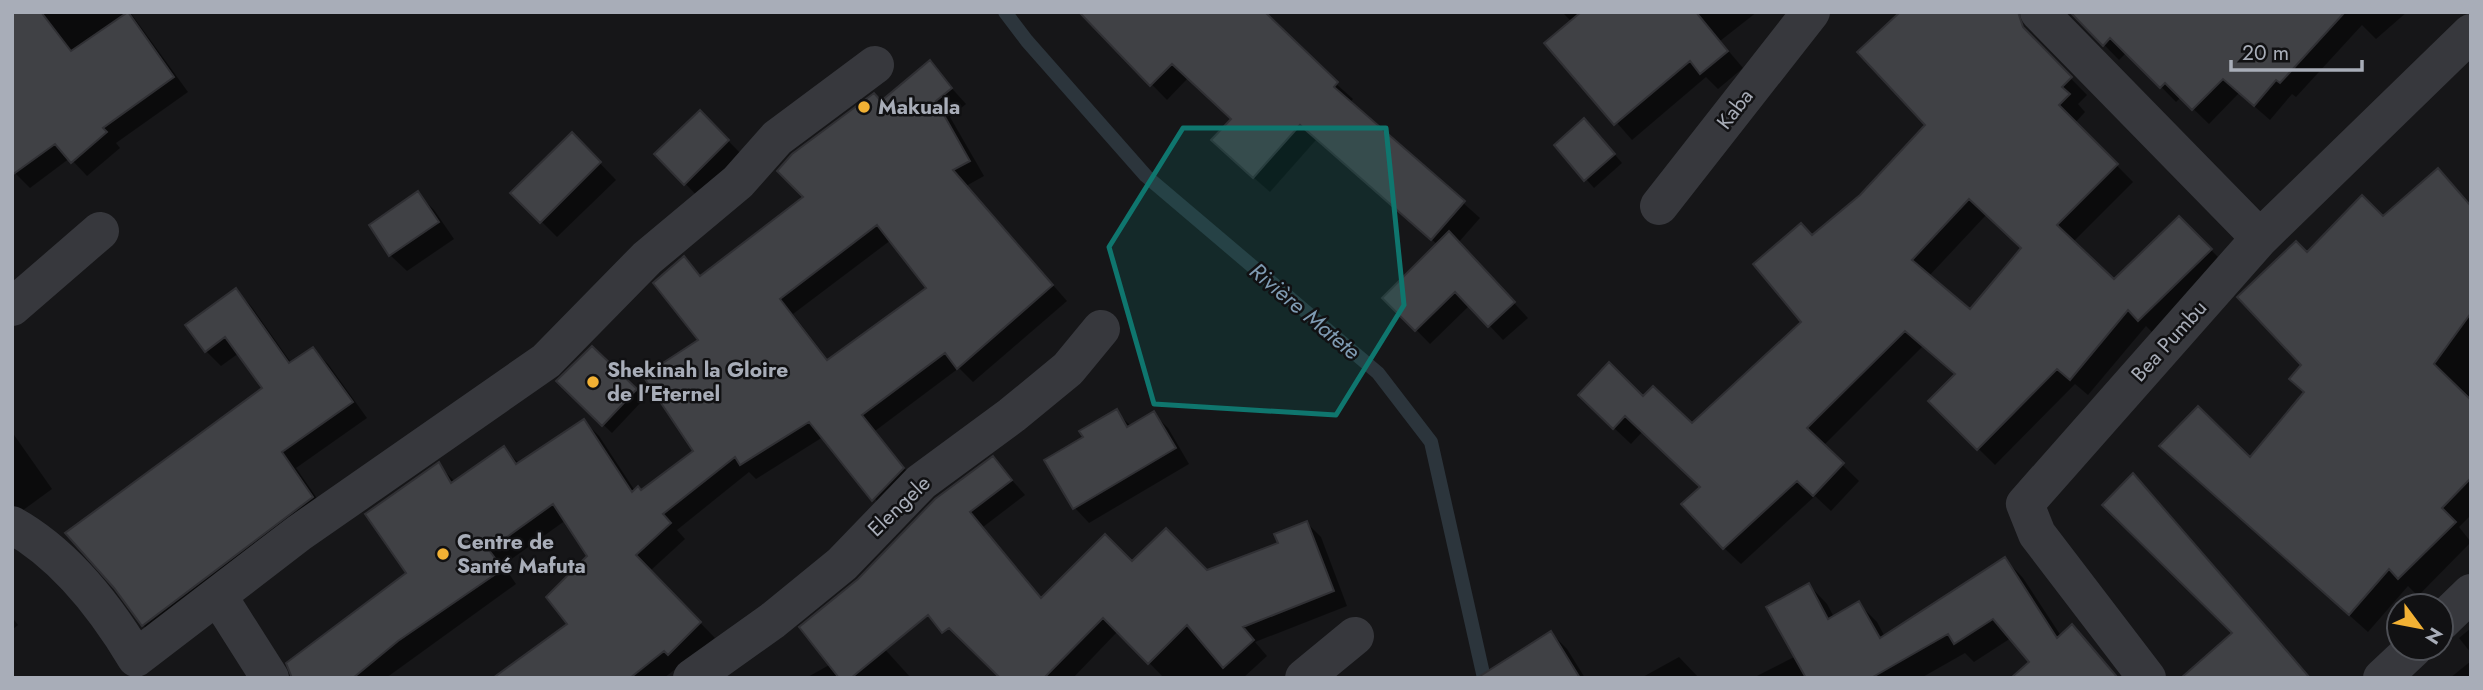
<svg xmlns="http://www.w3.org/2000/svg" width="2483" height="690" viewBox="0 0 2483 690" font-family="Jost,sans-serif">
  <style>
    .shadow { fill: #0007; fill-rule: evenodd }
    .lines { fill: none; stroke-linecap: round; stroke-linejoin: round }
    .stream { stroke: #2c353c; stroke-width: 14 }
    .building { fill: #404145; stroke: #303034; stroke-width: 2; fill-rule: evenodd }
    .minor { stroke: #37383d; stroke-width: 38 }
    .marked { fill: #0f766e; fill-opacity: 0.2; stroke: #0f766e; stroke-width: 5; stroke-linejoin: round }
    .poi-dot { fill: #f2b134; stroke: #111113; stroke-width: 2.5 }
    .labels { text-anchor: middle; stroke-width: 5; stroke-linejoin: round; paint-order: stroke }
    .poi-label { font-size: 21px; font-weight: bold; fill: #a8adb8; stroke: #111113; text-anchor: start }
    .street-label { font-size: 21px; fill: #a8adb8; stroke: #111113 }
    .water-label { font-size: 23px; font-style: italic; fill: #7f9bb3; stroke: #111113 }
  </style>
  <rect width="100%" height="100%" fill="#161618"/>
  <path class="shadow" d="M12 12H130L188 92 116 143 120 148 87 176 70 158 30 188 12 170Z
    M1081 12 1305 56 1353 99 1350 102 1480 218 1458 243 1528 318 1503 340 1470 305 1430 344 1385 298 1438 245 1316 140 1270 192 1229 156 1233 119 1188 78 1167 100Z
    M1562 12H1757L1720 41 1743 68 1718 89 1706 77 1632 140 1547 43 1572 22Z
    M2072 12H2407L2376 39 2362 25 2296 97 2292 94 2270 120 2239 93 2209 124 2181 97 2176 102 2127 52 2119 60Z
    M2035 42 2087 95 2078 104 2085 112 2075 123 2133 182 2073 242 2114 281 2179 218 2228 267 2156 336 2146 326 2088 395 2075 384 1995 465 1930 401 1956 375 1923 346 1823 446 1859 481 1831 511 1815 496 1741 564 1724 548 1702 487 1643 431 1631 444 1597 412 1643 398 1692 426 1803 322 1812 237ZM1987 214 2023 248 1970 312 1929 276Z
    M929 63 966 104 950 117 984 176 966 186 1067 301 973 382 959 368 875 431 917 484 888 514 823 437 756 479 749 472 677 530 685 539 650 571 715 638 664 678H497L569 624 589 556 566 520 503 565 516 584 386 678H293L409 573 439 465 455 482 504 449 520 464 584 421 599 436 635 491 642 492 695 452 700 341 684 258 702 277 805 197 882 103ZM891 240 928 289 829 361 793 314Z
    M700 112 744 157 701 200 657 154Z
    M1593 129 1622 163 1594 188 1556 145Z
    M572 134 616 180 557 237 513 193Z
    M2438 170 2471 205V515L2459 527 2471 542 2418 596 2408 586 2368 632 2180 464 2250 459 2305 393 2307 254 2383 219Z
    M418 194 434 210 454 239 407 271 390 255Z
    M236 290 251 306 292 364 313 349 328 364 367 418 296 468 327 513 158 640 143 625 264 388 239 353 221 366 206 351Z
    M592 348 644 399 612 433 558 381Z
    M1116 412 1131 426 1153 413 1168 428 1189 464 1089 523 1075 508 1085 438Z
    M12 432 52 489 15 516 12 513Z
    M993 458 1025 495 983 527 1042 599 1132 564 1207 572 1280 544 1307 523 1321 537 1347 606 1255 642 1267 656 1243 678H1164L1118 631 1073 678H1003L880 558Z
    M2133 476 2152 494 2310 678H2183L2235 633Z
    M2005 559 2023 578 2061 636 2072 626 2119 678H2045L2011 638 1974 662 1965 653 1921 678H1753L1796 656 1809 585 1827 604 1834 617 1858 603 1877 622 1885 637Z
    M851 612 911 678H806L831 664Z
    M12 617 18 625 12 630Z
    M2471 628V653L2459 638Z
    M1551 633 1567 649 1585 678H1482Z
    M1679 657 1699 678H1641Z
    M2471 661V678H2450Z"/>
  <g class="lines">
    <path class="stream" d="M1005 12 1027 41 1146 176 1378 373 1431 442 1484 678"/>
  </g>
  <path class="building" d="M12 12H41L71 51 128 12 174 77 103 128 107 132 71 163 55 144 12 175Z
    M1079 12H1265L1338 82 1334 87 1465 201 1431 240 1300 125 1253 178 1211 140 1231 119 1172 64 1150 86Z
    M1581 12H1696L1728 51 1700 74 1690 61 1614 125 1544 43Z
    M1900 12H2018L2023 27 2072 77 2062 87 2070 94 2059 105 2118 164 2057 225 2114 279 2179 216 2212 249 2138 321 2128 310 2070 380 2057 369 1977 450 1928 401 1955 374 1905 331 1807 428 1844 463 1813 496 1797 481 1723 549 1681 504 1700 487 1625 416 1613 429 1578 395 1609 362 1643 396 1653 386 1692 423 1801 322 1753 264 1801 223 1812 235 1860 195 1925 125 1857 52ZM1969 199 2021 248 1970 309 1912 260Z
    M2070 12H2345L2280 83 2276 80 2254 106 2223 79 2192 110 2165 83 2160 88 2110 38 2103 46Z
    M930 60 952 88 936 101 970 161 953 170 1053 285 957 369 945 353 862 415 904 468 872 501 809 422 740 465 735 457 663 514 671 523 636 555 701 622 668 655 664 651 630 678H493L567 624 546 597 587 556 553 504 489 550 503 569 398 641 353 678H292L286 663 406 573 365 514 439 462 451 483 504 446 516 464 584 419 632 492 638 486 641 490 693 451 643 376 698 340 653 283 684 256 700 276 803 197 777 171 792 154 874 93 881 101ZM877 225 926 288 827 360 780 299Z
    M700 110 729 140 684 185 654 154Z
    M1584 118 1615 154 1584 181 1554 145Z
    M572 132 601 162 540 223 510 193Z
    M2438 168 2471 206V313L2434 364 2471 400V478L2442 508 2456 522 2398 579 2389 569 2349 615 2159 446 2198 406 2250 457 2304 392 2289 379 2301 365 2237 297 2296 241 2307 252 2362 195 2383 216Z
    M418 191 439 222 389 256 369 225Z
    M1449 231 1515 302 1488 327 1455 292 1415 331 1382 298Z
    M236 288 289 363 313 347 353 402 282 452 313 497 142 626 114 588 65 533 262 388 225 337 205 352 185 325Z
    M592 346 637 389 602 426 556 381Z
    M1117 409 1127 427 1154 411 1176 448 1073 509 1044 460 1083 437 1079 431Z
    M993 456 1012 480 970 512 1041 598 1105 534 1132 561 1166 528 1207 570 1278 543 1274 534 1307 521 1334 591 1243 627 1254 640 1223 668 1187 625 1148 664 1103 618 1044 678H1000L949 628 942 633 928 615 851 678H839L799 627 858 579 935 499Z
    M2133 473 2255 614 2310 678H2181L2232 633 2102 505Z
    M2005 557 2057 638 2072 624 2118 678H2011L2029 662 1993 619 1954 644 1948 634 1871 678H1806L1766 607 1809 583 1828 619 1859 601 1880 638Z
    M1551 631 1580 678H1477Z"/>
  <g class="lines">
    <path class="minor" d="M2039 12 2260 238
      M1659 206 1811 12
      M12 307 100 231
      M12 525C64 554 106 608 136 658L299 533 546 361 647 258 738 182 777 138 875 65
      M218 596 270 678
      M2441 622 2471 593
      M692 678 772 621 842 564 921 482 1012 415 1068 369 1101 329
      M1304 678 1355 636
      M2147 678 2037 534 2025 504 2260 238 2471 33
      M2382 678 2414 648"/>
  </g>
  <path class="marked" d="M1183 128H1386L1404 305 1336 415 1154 404 1109 247Z"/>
  <g class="poi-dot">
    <circle cx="864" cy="107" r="7"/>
    <circle cx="593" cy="382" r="7"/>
    <circle cx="443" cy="554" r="7"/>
  </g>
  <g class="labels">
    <g class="poi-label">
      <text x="878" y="114">Makuala</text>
      <text x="607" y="377">Shekinah la Gloire<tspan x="607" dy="24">de l'Eternel</tspan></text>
      <text x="457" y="549">Centre de<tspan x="457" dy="24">Santé Mafuta</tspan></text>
    </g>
    <g class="street-label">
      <text transform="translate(1735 109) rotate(-52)" y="7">Kaba</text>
      <text transform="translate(2169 341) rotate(-48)" y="7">Bea Pumbu</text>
      <text transform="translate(899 506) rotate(-44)" y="7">Elengele</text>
    </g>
    <g class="water-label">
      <text transform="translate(1305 311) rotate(40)" y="8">Rivière Matete</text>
    </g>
  </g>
  <rect width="2483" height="690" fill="none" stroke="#a8adb8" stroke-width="28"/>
  <g transform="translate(2420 627) rotate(122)"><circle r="33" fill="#111113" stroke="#4d4f55" stroke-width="2"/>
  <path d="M0-5L12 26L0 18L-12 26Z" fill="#f2b134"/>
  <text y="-10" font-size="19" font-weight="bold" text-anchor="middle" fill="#a8adb8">N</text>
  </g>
  <path d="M2231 60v10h131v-10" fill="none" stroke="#a8adb8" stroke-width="3.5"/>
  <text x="2242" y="60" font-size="21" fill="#a8adb8" stroke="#111113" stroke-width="5" paint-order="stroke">20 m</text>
</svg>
